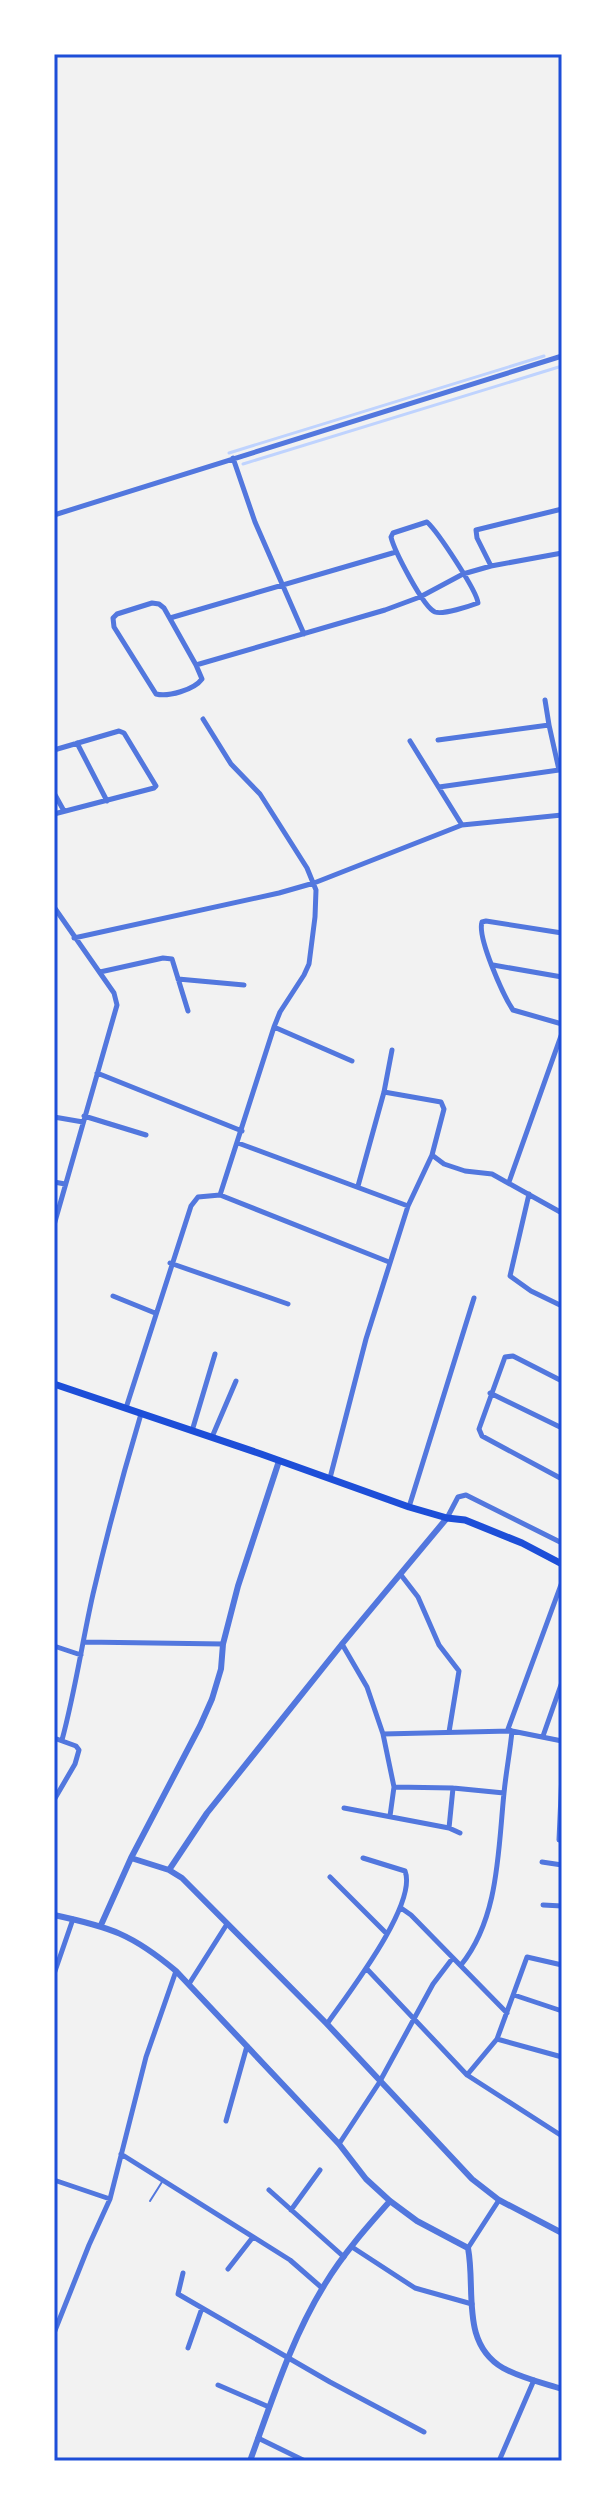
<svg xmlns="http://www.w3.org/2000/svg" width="616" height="2515" viewBox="0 0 616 2515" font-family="Overpass,sans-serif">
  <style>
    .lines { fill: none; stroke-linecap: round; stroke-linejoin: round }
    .stream { stroke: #bfd3fe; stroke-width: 3 }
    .service { stroke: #5277de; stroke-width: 2 }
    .minor { stroke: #5277de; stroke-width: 5 }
    .tertiary { stroke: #5277de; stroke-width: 6 }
    .secondary { stroke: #1d4ed8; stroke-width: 7 }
    .neatline { fill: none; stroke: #1d4ed8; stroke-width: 3 }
  </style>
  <rect width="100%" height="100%" fill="#f2f2f2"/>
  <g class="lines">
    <path class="stream" d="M561 351H562
      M229 453 544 356
      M243 464 562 366"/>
    <path class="service" d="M150 2201 162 2182"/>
    <path class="minor" d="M233 458 255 522 304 634
      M54 515 562 356
      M427 522C438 532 477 591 478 603 470 606 443 615 435 612 423 607 394 550 391 537L393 533Z
      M491 566 477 538 476 530 562 509
      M152 603 159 604 164 608 196 665 202 679C194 690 168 697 156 694L114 627 113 618 117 614Z
      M170 618 396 552
      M196 665 385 610 420 597 463 574 491 566 562 553
      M545 700 549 725
      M438 740 549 725 559 770 439 787
      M77 743 107 801
      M54 750 119 731 124 733 156 786 154 788 54 814
      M54 793 64 811
      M462 825 562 815
      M54 907 114 993 117 1005 54 1225
      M562 933 486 921 482 922C477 937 503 995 513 1010L562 1024
      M74 938 279 893 314 883 462 825 410 741
      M493 965 562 977
      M100 972 163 958 172 959 188 1011
      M178 979 244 985
      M274 1027 352 1061
      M97 1073 242 1131
      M84 1116 146 1135
      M54 1117 83 1122
      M238 1143 408 1206
      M432 1155 444 1164 465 1171 492 1174 562 1213
      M54 1182 65 1184
      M509 1182 562 1033
      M358 1186 384 1092 392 1050
      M529 1194 510 1276 531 1291 562 1306
      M220 1195 389 1262
      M170 1263 288 1304
      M113 1296 155 1313
      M562 1381 513 1356 505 1357 479 1429 482 1436 562 1479
      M490 1393 562 1428
      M126 1408 191 1206 198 1197 220 1195 274 1027 280 1012 304 975 309 964 315 917 316 890 307 868 260 794 231 764 203 719
      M192 1431 215 1354
      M212 1437 236 1381
      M330 1478 366 1339 408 1206 432 1155 444 1109 441 1102 384 1092
      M409 1507 474 1298
      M447 1518 458 1497 466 1495 562 1543
      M401 1575 418 1597 439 1645 459 1671 449 1732
      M84 1642 223 1644
      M342 1644 367 1687 383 1734 512 1731 562 1741
      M54 1646 81 1655
      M383 1734 394 1787 390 1816
      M543 1736 562 1682
      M54 1738 76 1746 79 1750 75 1764 54 1800
      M62 1740C75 1692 82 1643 93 1594 107 1534 123 1474 141 1414
      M394 1787 453 1788 504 1793
      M344 1808 449 1828 460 1833
      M449 1828 453 1788
      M559 1840 562 1773
      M542 1862 562 1865
      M330 1877 387 1934
      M543 1905 562 1906
      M401 1908 411 1915 507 2013
      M461 1965C499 1918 498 1851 504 1793 506 1772 510 1752 512 1731L508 1729 562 1582
      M366 1968 467 2075 562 2136
      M54 1974 73 1919
      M189 1984 227 1924
      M514 1995 562 2011
      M327 2024C347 1995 418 1904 405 1871L363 1858
      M497 2039 562 2057
      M467 2075 497 2039 527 1957 562 1965
      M226 2121 247 2046
      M339 2144 379 2083 433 1984 452 1959
      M121 2154 290 2260 322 2288
      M54 2180 110 2199
      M269 2190 344 2257
      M291 2210 320 2170
      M352 2247 415 2288 472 2304
      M468 2248 499 2200
      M228 2269 253 2237
      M183 2273 178 2294 330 2382 424 2432
      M54 2333 89 2245 110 2199 146 2057 176 1971
      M188 2348 202 2308
      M218 2385 269 2407
      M258 2438 305 2461
      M499 2461 534 2380"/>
    <path class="tertiary" d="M131 1858 169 1870 182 1878 327 2024 472 2179 499 2200 562 2233
      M169 1870 207 1813 342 1644 447 1518
      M54 1915C110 1927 132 1934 176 1971L339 2144 366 2179 390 2201 417 2221 468 2248C476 2290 460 2343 503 2368 521 2378 543 2383 562 2389
      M101 1925 131 1858 200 1726 212 1699 221 1669 223 1644 238 1586 279 1461
      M250 2461C272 2401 291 2339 325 2284 343 2254 367 2227 390 2201"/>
    <path class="secondary" d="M54 1384 261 1454 409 1507 447 1518 465 1520 522 1543 562 1564"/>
  </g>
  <rect width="616" height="2515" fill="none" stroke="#ffffff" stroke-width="112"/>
  <rect x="56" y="56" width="504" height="2403" class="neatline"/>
</svg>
